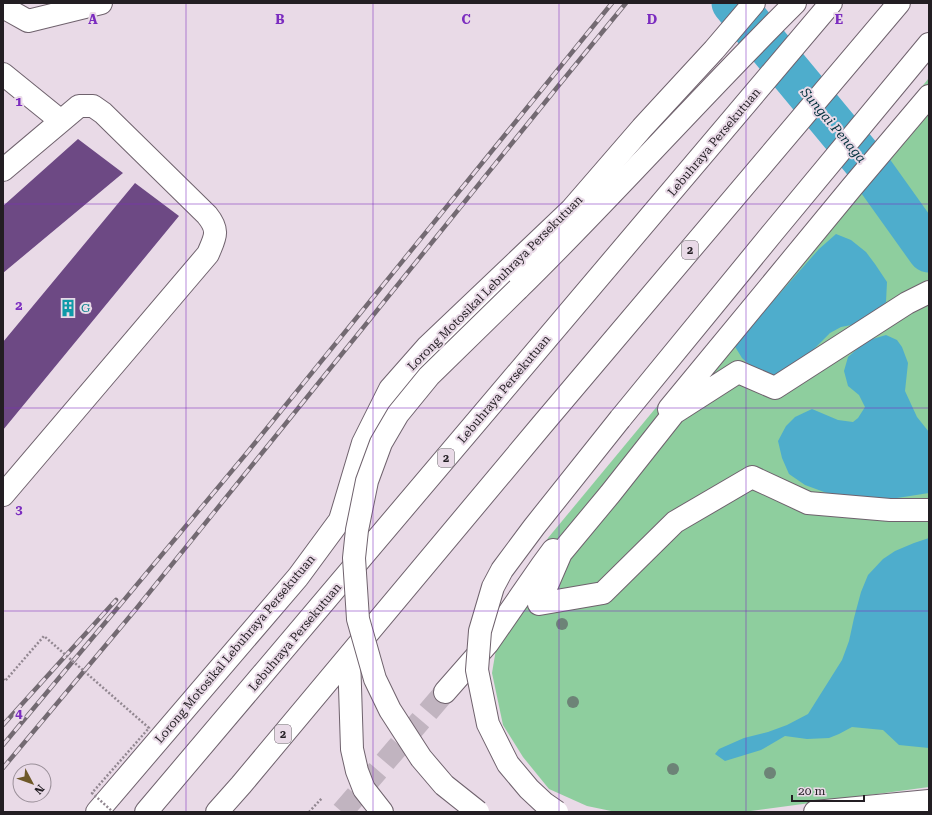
<svg xmlns="http://www.w3.org/2000/svg" width="932" height="815" viewBox="0 0 932 815" font-family="'Roboto Serif',serif">
  <style>
    .green { fill: #8ece9e }
    .water { fill: #4eadcc }
    .lines { fill: none; stroke-linecap: round; stroke-linejoin: round }
    .river { stroke: #4eadcc; stroke-width: 43 }
    .building { fill: #6d4984 }
    .minor-tunnel { stroke: #c1b4c0; stroke-width: 22; stroke-dasharray: 22 11; stroke-linecap: butt }
    .minor-casing { stroke: #6f626d; stroke-width: 24 }
    .major-casing { stroke: #6f626d; stroke-width: 24 }
    .highway-casing { stroke: #6f626d; stroke-width: 24 }
    .path { stroke: #928791; stroke-width: 2.5; stroke-dasharray: 2 2; stroke-linecap: butt }
    .minor { stroke: #fff; stroke-width: 22 }
    .major { stroke: #fff; stroke-width: 22 }
    .highway { stroke: #fff; stroke-width: 22 }
    .rail-casing { stroke: #736a72; stroke-width: 4.5 }
    .rail { stroke: #e9dae7; stroke-width: 3; stroke-dasharray: 9; stroke-linecap: butt }
    .highway-bridge-casing { stroke: #6f626d; stroke-width: 24; stroke-linecap: butt }
    .path-bridge { stroke: #928791; stroke-width: 2.5; stroke-dasharray: 2 2; stroke-linecap: butt }
    .highway-bridge { stroke: #fff; stroke-width: 22 }
    .tree { fill: #6d8377 }
    .grid { fill: none; stroke: #7b2cbf; stroke-width: 1; stroke-opacity: 0.55 }
    .labels { text-anchor: middle; stroke-width: 4; stroke-linejoin: round; paint-order: stroke }
    .shield { fill: #e9dae7; stroke: #5e565e; stroke-width: 1 }
    .shield-label { font-size: 11px; font-weight: bold; fill: #231e23 }
    .street-label { font-size: 12px; fill: #231e23; stroke: #e9dae7 }
    .culture-label { font-size: 12px; fill: #0d838f; stroke: #e9dae7; text-anchor: start }
    .water-label { font-size: 13px; font-style: italic; fill: #012f3c; stroke: #e9dae7 }
    .grid-label { font-size: 13px; text-anchor: middle; font-weight: bold; fill: #7b2cbf; stroke: #e9dae7; stroke-width: 4; stroke-linejoin: round; paint-order: stroke }
  </style>
  <rect width="100%" height="100%" fill="#e9dae7"/>
  <path class="green" d="M929 78V787L743 812H616L587 806 549 789 523 757 503 725 492 673 499 631 521 584 548 538Z"/>
  <path class="water" d="M836 234 851 240 866 252 875 264 887 282 886 302 873 316 862 323 841 327 830 333 815 348 807 360 773 377 755 370 742 358 734 345 819 249Z
    M886 335 897 340 902 347 908 363 905 391 917 417 929 432V493L897 498 873 499 853 496H835L805 485 789 474 782 458 778 441 786 426 795 417 812 409 838 420 853 422 858 418 865 407 859 395 848 386 844 371 848 357 866 341Z
    M929 538V748L899 745 883 730 852 727 839 734 829 738 807 739 785 736 761 750 725 761 715 754 719 749 744 738 768 732 787 725 808 714 842 660 849 641 854 618 861 592 868 575 883 559 895 551 914 543Z"/>
  <g class="lines">
    <path class="river" d="M733 3 869 167 929 251"/>
  </g>
  <path class="building" d="M78 139 123 173 3 273V206Z
    M135 183 179 216 3 430V342Z"/>
  <g class="lines">
    <path class="minor-tunnel" d="M342 812 445 692"/>
    <g class="minor-casing">
      <path id="minor" d="M3 7 28 21 101 3
        M3 74 61 121
        M3 170 79 106H93L103 113 207 215C220 231 215 237 208 254L3 495
        M929 292 907 303 775 388 738 372 674 413 610 494 561 553 539 604 603 593 675 522 752 477 808 503 890 510H929
        M669 409 852 187 929 96
        M445 692 488 643 542 565 553 550
        M97 812 298 577 340 520 363 443 390 389 427 347 571 210 642 128 714 50 754 3
        M815 812 929 801"/>
    </g>
    <g class="major-casing">
      <path id="major" d="M911 812 929 810"/>
    </g>
    <g class="highway-casing">
      <path id="highway" d="M518 289C613 196 701 96 795 3
        M620 419 774 231 929 44
        M349 656 352 749 357 771 364 789 382 812
        M146 812 831 3
        M217 812 241 785 541 426 899 3"/>
    </g>
    <path class="path" d="M309 812 322 798"/>
    <use href="#minor" class="minor"/>
    <use href="#major" class="major"/>
    <use href="#highway" class="highway"/>
    <g class="rail-casing">
      <path id="rail" d="M3 725 116 600
        M3 745 246 454 612 3
        M3 768 136 609 559 85 626 3"/>
    </g>
    <use href="#rail" class="rail"/>
    <g class="highway-bridge-casing">
      <path id="highway-bridge" d="M478 812 444 785 421 758 390 710 375 679 358 619 354 558 357 530 367 481 381 443 398 414 429 376 518 289
        M557 812 544 803 529 789 508 764 488 724 477 670 480 631 493 587 502 570 534 527 620 419"/>
    </g>
    <path class="path-bridge" d="M3 679 5 681 44 636 149 728 92 793 113 812"/>
    <use href="#highway-bridge" class="highway-bridge"/>
  </g>
  <g class="tree">
    <circle cx="562" cy="624" r="6"/>
    <circle cx="573" cy="702" r="6"/>
    <circle cx="673" cy="769" r="6"/>
    <circle cx="770" cy="773" r="6"/>
  </g>
  <path class="grid" d="M186 3V812M373 3V812M559 3V812M746 3V812M3 204H929M3 408H929M3 611H929"/>
  <defs>
    <g id="building-bare" transform="scale(1.38)"><path d="M-4-6H4V6H1V3H-1V6H-4ZM-2.5-4.3h1.7v1.8h-1.7ZM.8-4.3h1.7v1.8H.8ZM-2.5-1h1.7V.8h-1.7ZM.8-1h1.7V.8H.8Z" fill="#0f9aa8" stroke="#e9dae7" stroke-width="2.5" paint-order="stroke"/></g>
  </defs>
  <g fill-rule="evenodd">
    <use href="#building-bare" x="68" y="308"/>
  </g>
  <g class="labels">
    <g class="shield">
      <rect x="682" y="241" width="16" height="18" rx="3"/>
      <rect x="438" y="449" width="16" height="18" rx="3"/>
      <rect x="275" y="725" width="16" height="18" rx="3"/>
    </g>
    <g class="shield-label">
      <text x="690" y="254">2</text>
      <text x="446" y="462">2</text>
      <text x="283" y="738">2</text>
    </g>
    <g class="street-label">
      <text transform="translate(714 142) rotate(-50)" y="4">Lebuhraya Persekutuan</text>
      <text transform="translate(495 283) rotate(-45)" y="4">Lorong Motosikal Lebuhraya Persekutuan</text>
      <text transform="translate(504 389) rotate(-50)" y="4">Lebuhraya Persekutuan</text>
      <text transform="translate(295 637) rotate(-50)" y="4">Lebuhraya Persekutuan</text>
      <text transform="translate(235 649) rotate(-50)" y="4">Lorong Motosikal Lebuhraya Persekutuan</text>
    </g>
    <g class="culture-label">
      <text x="81" y="312">G</text>
    </g>
    <g class="water-label">
      <text transform="translate(834 125) rotate(50)" y="5">Sungai Penaga</text>
    </g>
  </g>
  <g class="grid-label">
    <text x="93" y="24">A</text>
    <text x="280" y="24">B</text>
    <text x="466" y="24">C</text>
    <text x="652" y="24">D</text>
    <text x="839" y="24">E</text>
    <text x="19" y="106">1</text>
    <text x="19" y="310">2</text>
    <text x="19" y="514">3</text>
    <text x="19" y="718">4</text>
  </g>
  <rect width="932" height="815" fill="none" stroke="#231e23" stroke-width="8"/>
  <g transform="translate(32 783) rotate(131)"><circle r="19" fill="#e9dae7" stroke="#9a8f99"/>
  <path d="M0-3L7 15L0 10L-7 15Z" fill="#6e5828"/>
  <text y="-6" font-size="11" font-weight="bold" text-anchor="middle" fill="#231e23">N</text>
  </g>
  <path d="M792 795v6h72v-6" fill="none" stroke="#231e23" stroke-width="2"/>
  <text x="798" y="795" font-size="12" fill="#231e23" stroke="#e9dae7" stroke-width="3" paint-order="stroke">20 m</text>
</svg>
